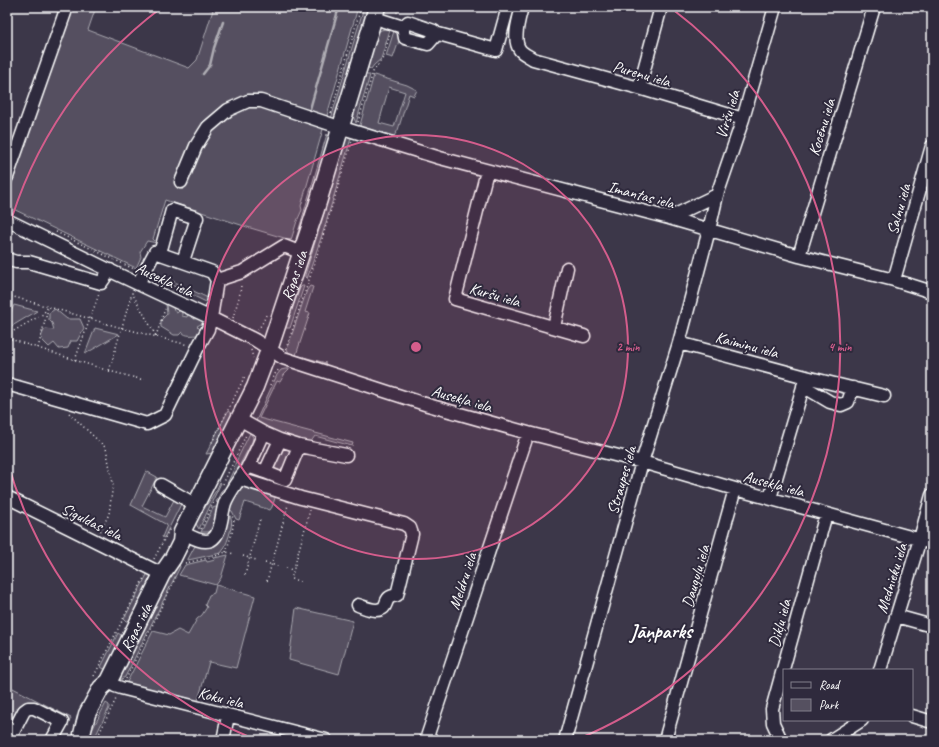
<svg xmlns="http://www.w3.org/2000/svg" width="939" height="747" viewBox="0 0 939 747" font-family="Caveat,sans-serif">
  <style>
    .green { fill: #555060; stroke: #aaa8b0; fill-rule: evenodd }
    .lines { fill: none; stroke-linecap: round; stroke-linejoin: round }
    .stream { stroke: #afadb4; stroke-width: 2.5 }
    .minor-casing { stroke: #fff; stroke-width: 15 }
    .major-casing { stroke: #fff; stroke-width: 19 }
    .path { stroke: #fff; stroke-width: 1.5; stroke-dasharray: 1 3; stroke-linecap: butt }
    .minor { stroke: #2f2a3d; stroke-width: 12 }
    .major { stroke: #2f2a3d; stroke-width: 16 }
    .ring { fill: none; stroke: #d45d8c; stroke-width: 2 }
    .labels { text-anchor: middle; stroke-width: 4; stroke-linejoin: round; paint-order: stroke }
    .street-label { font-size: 16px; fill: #fff; stroke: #2f2a3d }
    .district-label { font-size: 20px; font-weight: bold; fill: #fff; stroke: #2f2a3d }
    .centre { fill: #d45d8c; stroke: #2f2a3d; stroke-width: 2 }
    .ring-label { font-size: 12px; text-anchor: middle; font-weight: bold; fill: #d45d8c; stroke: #2f2a3d; stroke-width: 4; stroke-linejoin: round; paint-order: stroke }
  </style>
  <rect width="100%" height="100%" fill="#3c3749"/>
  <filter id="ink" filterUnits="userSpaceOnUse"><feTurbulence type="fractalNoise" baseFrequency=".025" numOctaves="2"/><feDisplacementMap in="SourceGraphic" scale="8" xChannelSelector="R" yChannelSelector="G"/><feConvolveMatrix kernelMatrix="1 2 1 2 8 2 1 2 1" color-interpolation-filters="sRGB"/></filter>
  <g filter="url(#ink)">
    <path class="green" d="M72 7H96L88 30 189 68 197 60 213 10 204 7H358L301 206 302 210 297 221 291 240 247 227 165 200 153 239 157 243 147 241 140 252 141 257 136 268 7 206V198Z
      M364 7H368L337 116 335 118 331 119Z
      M385 29 390 30 381 59 374 65 371 69 368 68 367 65 376 33 381 30Z
      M394 31 399 35 400 38 393 58 386 56Z
      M366 75H370L356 123 353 116V113L364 76Z
      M374 75 407 85 417 90 414 96 409 94 398 130 394 136 361 127 360 125ZM389 87 405 92 394 127 379 123Z
      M327 134 329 139 318 181 309 205 306 210 296 239Z
      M352 135 325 226 307 279 305 277V275L324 213 345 140 348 137Z
      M152 272 156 273 208 298 209 301 208 303 149 274Z
      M302 286H304L290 328H285L300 288Z
      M310 286 313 287 305 312 310 313 296 355 326 363 323 365 292 356 289 353 287 349 307 290Z
      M166 304 172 305 174 311 177 313 180 310 182 313V316L187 317 188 313 192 315 194 319 200 318 203 323 197 326 201 330 199 335C193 335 186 337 182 332L179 335H174L161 327V320L167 314Z
      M14 305 37 311 7 329V322Z
      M55 309 67 319H80L84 328 77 341H71L68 348 59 349 54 343 49 347 43 341 41 337 44 330 46 329 54 330 52 323 49 320V313Z
      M95 328 119 334 85 354Z
      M285 369H289V370L284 375 280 382 277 381 259 418 353 443 352 446 315 436 310 443 282 438 255 423 277 375 281 370Z
      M228 411 232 414 214 453 206 454Z
      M250 433 253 437 252 442 227 489 220 504 216 502 222 490 225 488 234 469 235 464Z
      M284 446 292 450 283 474 271 471Z
      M146 471 157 477 142 506 165 517 175 498 183 500 164 538 162 537 167 525 131 505Z
      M220 482 221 483 199 529 196 524V521L217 489Z
      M245 487 276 495 272 507 270 510 245 502 239 520 236 519 232 511 228 509 240 488Z
      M215 507 219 508 212 529 209 532H201L213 508Z
      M227 513C229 514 230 515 231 518 234 524 226 548 221 553L188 560V559L196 544C223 557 224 532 227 513Z
      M228 555 221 578 216 585 255 596 236 668 209 662 197 704 126 684 153 631 169 635 178 630 188 635 197 619 202 615 207 607 205 605 209 595 214 593 216 585 179 575 185 565 206 560 207 562 215 560 214 558Z
      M175 561 179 564 180 567 125 677 120 680H117Z
      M149 571 151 576V581L132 618 129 621H126L124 619Z
      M296 608 353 621 339 674 289 660Z
      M118 633 121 635 122 637 107 668 104 669 101 667Z
      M7 685 71 718 60 740H58L66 721 37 706 7 735V731L14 717 7 714Z
      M106 703 109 705V708L94 739H92L90 736 91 732Z"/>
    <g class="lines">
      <path class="stream" d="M203 74 210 65 214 48 223 22
        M310 109 339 7"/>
      <g class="minor-casing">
        <path id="minor" d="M522 7C519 18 512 40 520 50 523 54 529 56 533 59L639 88 743 119
          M374 17 384 21 403 27 408 22 434 31 435 36 428 44 405 38 403 27
          M435 33 496 50 508 7
          M639 88 661 7
          M487 171 455 299 584 336
          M7 177 67 7
          M181 182 196 146 208 127 228 110 248 101H261L333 125 440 158 669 218 799 256 894 280 932 292
          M669 218 717 195
          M7 220 115 273 211 318 255 340 283 358 428 405 528 433 642 462 735 489 932 543
          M160 253 172 210 197 218 183 261
          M799 256 874 7
          M7 259 16 262H29L101 283 110 270
          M217 280 242 272 284 246 302 253
          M894 280 932 146
          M554 327 567 268
          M679 343 806 377 884 396
          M7 384 147 424 165 415 198 347 208 329 211 318 217 280 212 272 155 252 138 284
          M803 386 830 402 841 405 848 402 853 388
          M239 419 264 433 280 440
          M248 466 265 472 280 440 299 446 346 455
          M265 472 285 480 299 446
          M240 479 301 498 404 524 410 528 412 534 397 595C394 596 390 596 388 599 385 603 386 608 381 609 374 612 364 607 358 605
          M161 485 196 505
          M7 497 162 574
          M770 498 806 377
          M182 532C190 536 202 544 211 540 222 534 221 514 225 503 229 492 241 477 248 467 254 456 259 444 264 433
          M896 616 932 626
          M880 670 920 539 932 495
          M109 681 115 686 121 688 326 740
          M912 716 932 722
          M9 740 24 711 28 708H34L62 722 52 740
          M223 740 228 716
          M426 740 528 433
          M565 740 642 462 679 343 709 230 717 195 743 119 775 7
          M665 740 735 489
          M781 740 773 723 772 709 826 514
          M831 740 862 720"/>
      </g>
      <g class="major-casing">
        <g id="major">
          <path id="s1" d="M82 734 87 714 101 688 109 681 162 574 173 558 181 542 182 532 255 387 269 350 316 209 377 7"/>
        </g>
      </g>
      <path class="path" d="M397 13 398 7
        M331 113 361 7
        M358 122 373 72 383 58 390 34
        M56 232 134 269
        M7 295 122 328 188 345
        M233 318C236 306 241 295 241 283
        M258 330 263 322 267 313
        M7 335 43 314 48 307
        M156 336 165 309
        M7 338 109 371 132 293 156 336
        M38 348 48 309
        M286 349 313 268 352 141
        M251 350 253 358
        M75 360 99 294
        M109 371 144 380
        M270 385 275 374 280 368
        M69 413 106 448 113 484 109 514 100 532
        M210 446 245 376
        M223 484 246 435
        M201 529 214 502
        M226 552 232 533 234 519 232 516
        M243 556 256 560
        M154 559 170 528
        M185 563 213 557 226 552 234 554
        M265 563 278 566
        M286 568 292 570
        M245 575 260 519
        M267 581 288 505
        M300 581 291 579 310 510
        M94 676 145 576
        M126 679 176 577
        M96 740 117 697"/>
      <use href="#minor" class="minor"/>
      <use href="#major" class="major"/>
    </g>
  </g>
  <circle cx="416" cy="347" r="212" fill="#d45d8c" fill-opacity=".12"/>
  <g class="ring">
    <circle cx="416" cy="347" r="212"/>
    <path d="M254 739A424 424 0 0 1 7 460M7 234A424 424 0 0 1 161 8M671 8A424 424 0 0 1 578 739"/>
  </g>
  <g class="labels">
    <g class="street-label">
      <text transform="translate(642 73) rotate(16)" y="6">Pureņu iela</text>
      <text transform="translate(727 114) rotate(-73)" y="6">Viršu iela</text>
      <text transform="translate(821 127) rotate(-73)" y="6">Kocēnu iela</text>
      <text transform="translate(641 194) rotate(15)" y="6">Imantas iela</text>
      <text transform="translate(898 209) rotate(-74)" y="6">Salnu iela</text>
      <text dy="6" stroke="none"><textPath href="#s1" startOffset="508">Rīgas iela</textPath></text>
      <text transform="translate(165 279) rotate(25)" y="6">Ausekļa iela</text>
      <text transform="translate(495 294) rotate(16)" y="6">Kuršu iela</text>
      <text transform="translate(747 344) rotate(15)" y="6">Kaimiņu iela</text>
      <text transform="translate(462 398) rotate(16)" y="6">Ausekļa iela</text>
      <text transform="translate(621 480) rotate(-74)" y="6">Straupes iela</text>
      <text transform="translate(774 483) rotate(15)" y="6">Ausekļa iela</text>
      <text transform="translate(92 521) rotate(26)" y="6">Siguldas iela</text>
      <text transform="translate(695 576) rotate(-74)" y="6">Dauguļu iela</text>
      <text transform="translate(891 578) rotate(-73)" y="6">Mednieku iela</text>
      <text transform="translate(462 581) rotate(-72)" y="6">Meldru iela</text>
      <text transform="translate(779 623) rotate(-75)" y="6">Dikļu iela</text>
      <text dy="6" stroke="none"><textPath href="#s1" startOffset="121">Rīgas iela</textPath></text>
      <text transform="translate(221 697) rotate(14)" y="6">Koku iela</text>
    </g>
    <g class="district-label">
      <text x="661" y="638">Jāņparks</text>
    </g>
  </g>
  <circle cx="416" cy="347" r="6" class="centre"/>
  <g class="ring-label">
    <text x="628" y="351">2 min</text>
    <text x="840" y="351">4 min</text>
  </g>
  <rect width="939" height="747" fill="none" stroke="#2f2a3d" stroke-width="24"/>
  <rect x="12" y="12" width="915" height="723" fill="none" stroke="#fff" stroke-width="1.5" filter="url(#ink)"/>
  <rect x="783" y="669" width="130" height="52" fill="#2f2a3d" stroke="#827f8b"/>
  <rect x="791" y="682" width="20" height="6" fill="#2f2a3d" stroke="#827f8b"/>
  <text x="819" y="689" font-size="12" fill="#ffffff">Road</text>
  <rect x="791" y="699" width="20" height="12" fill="#555060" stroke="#827f8b"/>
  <text x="819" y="709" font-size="12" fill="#ffffff">Park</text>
</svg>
